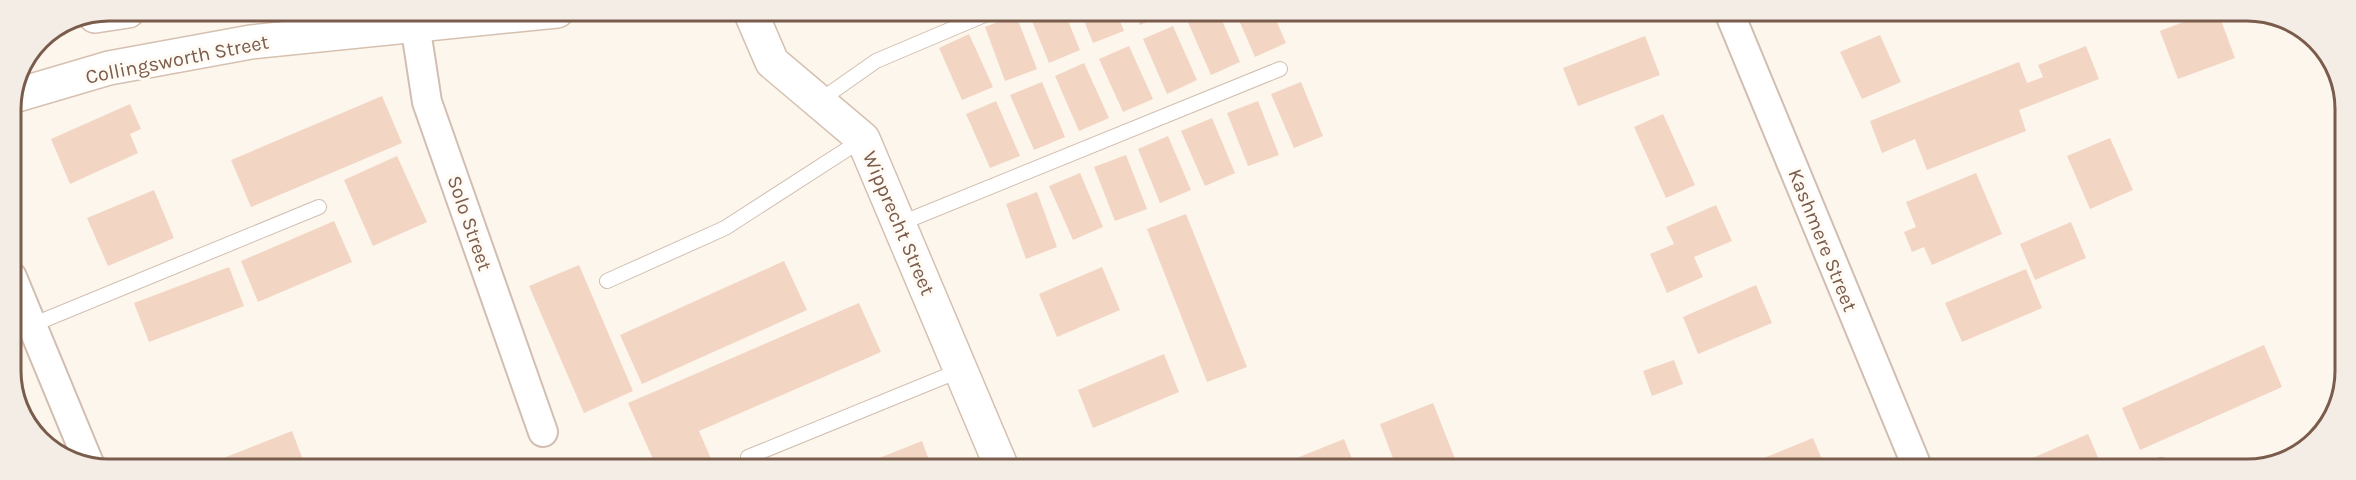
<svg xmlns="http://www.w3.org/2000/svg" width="2356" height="480" viewBox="0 0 2356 480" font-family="Karla,sans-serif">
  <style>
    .building { fill: #f3d5c3 }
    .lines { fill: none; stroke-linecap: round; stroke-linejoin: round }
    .lane-casing { stroke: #d1beb0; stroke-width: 16 }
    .street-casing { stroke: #d1beb0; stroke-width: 32 }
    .secondary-casing { stroke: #d6c0b0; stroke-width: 36 }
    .lane { stroke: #fff; stroke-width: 14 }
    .street { stroke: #fff; stroke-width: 28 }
    .secondary { stroke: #fff; stroke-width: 33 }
    .labels { text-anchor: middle; stroke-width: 6; stroke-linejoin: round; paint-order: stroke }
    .street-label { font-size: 20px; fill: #7a5c4d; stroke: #fffaf3 }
    .rim { fill: none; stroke: #7a5c4d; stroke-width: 3 }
  </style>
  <rect width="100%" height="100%" fill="#fdf6ec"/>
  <path class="building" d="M1028 11H1064L1080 50 1049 63Z
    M1080 11H1116L1124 31 1093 43Z
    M1134 11H1173L1140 25Z
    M1207 11H1218L1240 62 1211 75 1187 20Z
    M1235 11H1272L1286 43 1255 57Z
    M2209 12H2218L2235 58 2178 79 2160 31Z
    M1016 15 1037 69 1005 81 985 27Z
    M1173 26 1197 80 1167 94 1143 39Z
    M969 34 993 87 962 100 939 48Z
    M1880 35 1901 82 1862 99 1840 52Z
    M1645 36 1660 75 1578 106 1563 68Z
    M1129 46 1153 99 1123 112 1099 59Z
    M2086 46 2099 79 2019 110 2026 131 1927 170 1915 139 1882 153 1870 121 2019 62 2027 83 2043 77 2038 65Z
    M1084 63 1109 118 1079 131 1055 76Z
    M1042 82 1065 137 1034 150 1010 95Z
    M1301 82 1323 136 1294 148 1271 94Z
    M382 96 402 143 251 207 231 160Z
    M996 101 1020 156 990 168 966 114Z
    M1258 101 1279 155 1248 166 1227 113Z
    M130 104 141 129 130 134 138 153 70 184 51 139Z
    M1663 114 1695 185 1666 198 1634 127Z
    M1212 118 1235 173 1205 186 1181 131Z
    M1168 136 1191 190 1160 203 1138 149Z
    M2110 138 2133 190 2090 209 2067 156Z
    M1126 155 1147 209 1115 221 1094 167Z
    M397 156 427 222 373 246 344 180Z
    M1080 173 1103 227 1073 240 1049 186Z
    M1976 173 2002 234 1932 265 1924 247 1912 252 1904 232 1916 227 1906 202Z
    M154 190 174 238 108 266 87 218Z
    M1037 192 1057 247 1026 259 1006 204Z
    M1716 205 1732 241 1694 257 1703 277 1667 293 1650 254 1674 244 1666 227Z
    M1186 214 1247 367 1207 382 1147 229Z
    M334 221 352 262 258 302 241 261Z
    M2071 222 2086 258 2035 280 2020 244Z
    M784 261 807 310 642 384 620 335Z
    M579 265 633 391 584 413 529 286Z
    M229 267 244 306 149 342 134 303Z
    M1102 267 1120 310 1057 337 1039 294Z
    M2026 269 2042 308 1962 342 1945 303Z
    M1756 285 1772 323 1698 354 1683 317Z
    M859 303 881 352 699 431 715 468H657L628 403Z
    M2264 345 2282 387 2140 450 2122 408Z
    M1164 354 1179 392 1093 428 1078 390Z
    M1674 360 1683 384 1652 396 1643 371Z
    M1433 403 1459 469H1397L1380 424Z
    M292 431 306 468H218L216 461Z
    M2088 434 2103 469H2007Z
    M1813 438 1826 469H1757L1754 462Z
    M1344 439 1356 469H1278L1277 466Z
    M922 441 932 468H860L859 466Z
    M2234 458 2238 469H2209Z"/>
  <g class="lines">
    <g class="lane-casing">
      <path id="lane" d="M819 101 876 61 994 11
        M899 224 1280 69
        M607 281 725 228 863 139
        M32 325 319 207
        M748 457 961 370
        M2150 469 2161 465"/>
    </g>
    <g class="street-casing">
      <path id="street" d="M413 11 427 102 543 432
        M1729 12 1918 469
        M12 277 91 468"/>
    </g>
    <g class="secondary-casing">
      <path id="secondary" d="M750 11 772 62 863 139 1002 468
        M95 16 128 11
        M14 96 109 68 251 42 557 11"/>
    </g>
    <use href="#lane" class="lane"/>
    <use href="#street" class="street"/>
    <use href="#secondary" class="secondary"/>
  </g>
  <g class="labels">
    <g class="street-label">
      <text transform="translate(177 59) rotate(-11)" y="7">Collingsworth Street</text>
      <text transform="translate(470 223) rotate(71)" y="7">Solo Street</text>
      <text transform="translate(899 223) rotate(67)" y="7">Wipprecht Street</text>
      <text transform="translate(1823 240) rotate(68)" y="7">Kashmere Street</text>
    </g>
  </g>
  <path d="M0 0H2356V480H0ZM109 21H2247A88 88 0 0 1 2335 109V371A88 88 0 0 1 2247 459H109A88 88 0 0 1 21 371V109A88 88 0 0 1 109 21Z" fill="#f4ede6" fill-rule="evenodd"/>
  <path class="rim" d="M109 21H2247A88 88 0 0 1 2335 109V371A88 88 0 0 1 2247 459H109A88 88 0 0 1 21 371V109A88 88 0 0 1 109 21Z"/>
</svg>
